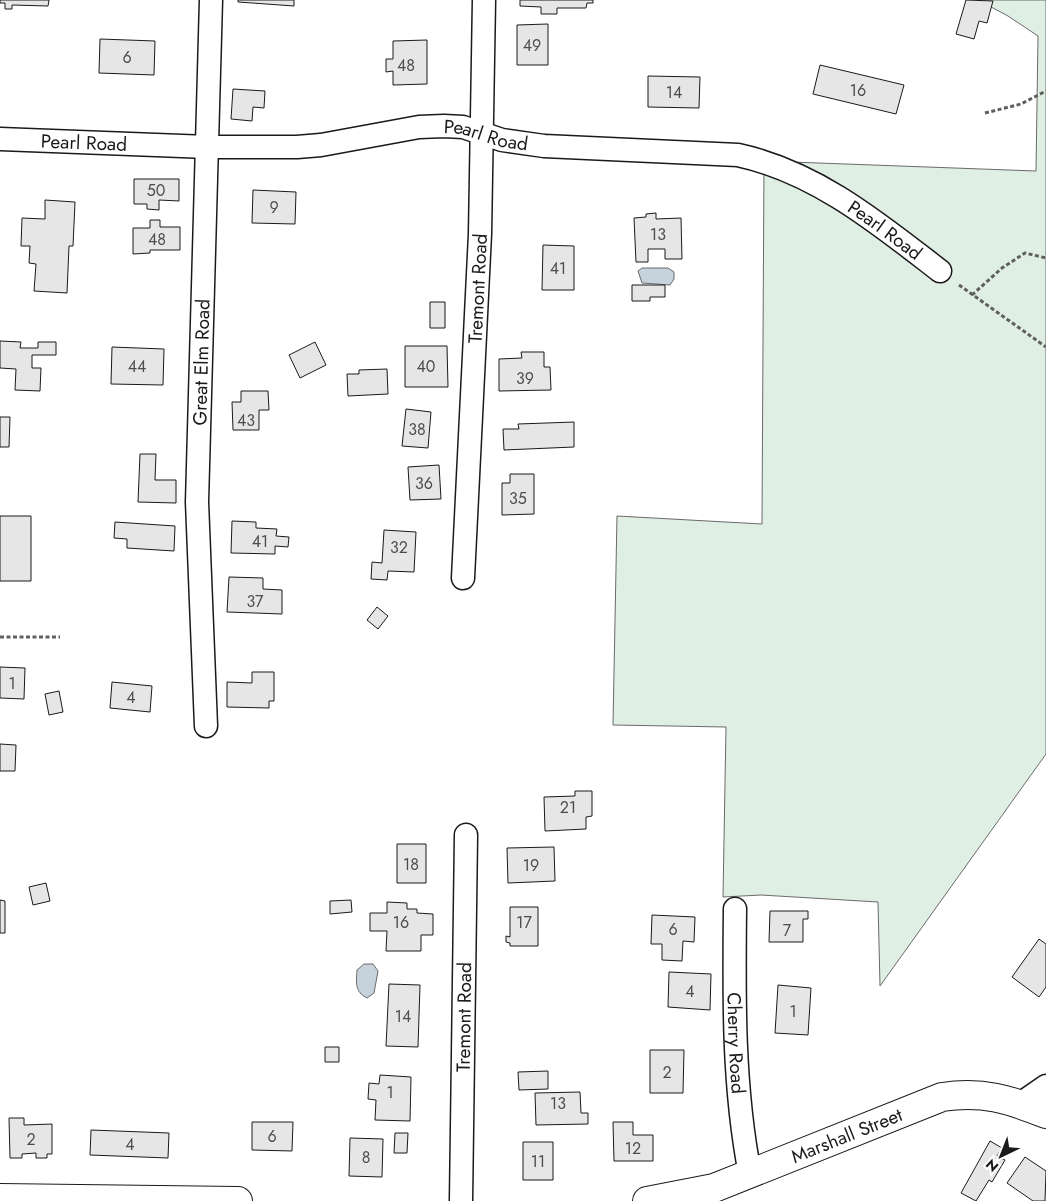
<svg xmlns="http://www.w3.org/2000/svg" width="1046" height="1201" viewBox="0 0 1046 1201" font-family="Jost,sans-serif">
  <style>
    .green { fill: #e0efe3; stroke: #6a6a6a }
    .water { fill: #c6d2dc; stroke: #6a6a6a }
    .building { fill: #e6e6e6; stroke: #1a1a1a }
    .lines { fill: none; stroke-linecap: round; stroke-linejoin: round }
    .street-casing { stroke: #1a1a1a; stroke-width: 25 }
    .secondary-casing { stroke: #1a1a1a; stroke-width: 30 }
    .path { stroke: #5f5f5f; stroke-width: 3; stroke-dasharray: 4 2.5; stroke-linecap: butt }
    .street { stroke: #fff; stroke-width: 22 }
    .secondary { stroke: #fff; stroke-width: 28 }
    .labels { text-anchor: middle; stroke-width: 4; stroke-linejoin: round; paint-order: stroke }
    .number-label { font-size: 16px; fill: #4d4d4d }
    .street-label { font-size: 19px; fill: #1a1a1a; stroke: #fff }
  </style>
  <rect width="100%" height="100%" fill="#fff"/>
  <path class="green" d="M978 0H1046V754L880 986 878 902 761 895 723 897 726 727 613 725 617 516 762 524 764 161 1036 171 1038 36 1008 16Z"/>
  <path class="water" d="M642 268H668L674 272V279L670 285 642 283 638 271Z
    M364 964H373L378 971 374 993 367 998C355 992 356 983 357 970Z"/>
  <path class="building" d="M0 0H49L48 6 12 5V9H5V3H0Z
    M238 0H294V6L238 2Z
    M520 0H593V3H587L586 8H557V14H541V7L520 6Z
    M966 0 993 1 987 23 979 21 974 39 956 34Z
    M548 24V65H517V25Z
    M100 39 155 41 154 75 99 73Z
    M427 40V84L393 85V71L386 72V59H393V41Z
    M820 65 904 85 896 114 813 94Z
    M648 76 700 77 699 108 648 107Z
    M233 89 265 91 264 108 253 107 252 121 231 119Z
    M134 179H179V201L159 200V210L147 209V204H134Z
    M253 190 296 192 295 224 252 223Z
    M45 200 75 202 73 246H69L67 293 34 291 36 264 29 263 30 246H21L22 218 45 219Z
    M656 213V219L681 218 682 259H665V249H648V262H636L634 218 646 217V214Z
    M150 220H160V227H180V250H150V253L133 254V228H150Z
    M543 245 574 246V290H542Z
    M632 285H665V297H650V301H632Z
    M430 302H445V328H430Z
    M0 341 21 342 20 348H38V342H56V355H32V368H41L40 391 15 390 16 369 0 368Z
    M315 342 326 365 300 378 289 355Z
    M405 346H447L448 387H405Z
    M112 347 164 349 163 385 111 384Z
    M521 352H544V367H550L551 390 499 391V359L522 358Z
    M387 369 388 394 348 396 347 374H359V370Z
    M241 391H268L269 410H259V430H233L232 402H241Z
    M406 409 431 412 428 448 402 446Z
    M0 417H10L9 447H0Z
    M574 422V447L504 450 503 429H519L518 424Z
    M140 454H156L155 480H176V503L138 502Z
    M439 465 441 499 410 500 408 467Z
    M510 474H534V514L502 515V483H510Z
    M0 516H31V581H0Z
    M232 521 256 522V528L277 529 276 536 289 537 288 547 275 546V554L231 553Z
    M115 522 175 526 174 551 127 548V539L114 538Z
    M384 530 416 532 414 572 388 571 387 580 371 579 372 562 382 563Z
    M229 577 263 578V589L282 590V614L227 612Z
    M377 607 388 616 378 629 367 620Z
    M0 667 25 668 24 699 0 698Z
    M252 672H274V701H269V708L227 707V682L252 683Z
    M112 682 152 686 150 712 110 708Z
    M59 691 63 712 49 715 45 694Z
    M0 744 16 745 15 771H0Z
    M575 791H592V816L586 817V829L545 831 544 797 575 796Z
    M397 844H426V883H397Z
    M554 847 555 881 508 883 507 848Z
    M46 883 50 901 33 905 29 887Z
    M0 900 5 901V933H0Z
    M351 900 352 912 330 914V901Z
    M387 902 407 903V909H417V913L433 914V935H421V951H386L387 931H370V913H387Z
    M510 907H538V946H510V943L506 942V936L510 937Z
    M770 911H808V919H803V942H769Z
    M652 915 695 917 694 942 683 941 682 961 662 960V944H651Z
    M1039 939 1046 944V987L1039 997 1012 977Z
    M669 972 711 974 710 1010 668 1007Z
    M389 984 420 985 418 1047 386 1046Z
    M778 985 811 988 808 1035 775 1033Z
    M325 1047H339V1062H325Z
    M650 1050H684L683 1093H650Z
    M548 1071V1089L519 1090 518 1072Z
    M380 1075 411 1077 410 1121 375 1120 376 1100 368 1099 369 1083 379 1084Z
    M580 1092 581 1113H588V1124L536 1125 535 1093Z
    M9 1118H24V1125L52 1124V1154H47V1158H36V1153L22 1154V1158H10Z
    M252 1122H293L292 1151 252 1150Z
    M613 1122H633V1135H653V1161H614Z
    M91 1130 169 1133 168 1158 90 1155Z
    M395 1133H408L407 1153H394Z
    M350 1138 383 1139 382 1177 349 1176Z
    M990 1141 1002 1148 997 1156 1005 1160 992 1182 989 1180 976 1201 961 1193Z
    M523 1142H553V1180H523Z
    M1025 1157 1046 1171 1045 1201H1033L1007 1183Z"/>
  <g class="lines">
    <g class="street-casing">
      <g id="street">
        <path id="s1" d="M0 139 208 147H297L321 145 419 127 444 126 463 127 502 140 544 146 738 155C816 172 878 223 940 271"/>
        <path id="s2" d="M463 578 480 234 484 0"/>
        <path id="s3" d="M206 726 197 502 211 0"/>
        <path id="s4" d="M735 909C734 998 733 1087 750 1174"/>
        <path d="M1020 1104 1046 1086"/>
        <path id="s5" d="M461 1201 466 835"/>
      </g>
    </g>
    <g class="secondary-casing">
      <g id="secondary">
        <path d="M0 1198 238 1201"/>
        <path id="s6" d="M647 1201 714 1188 942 1097C983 1091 1008 1099 1046 1114"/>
      </g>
    </g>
    <path class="path" d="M985 113 1021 104 1046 91
      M959 285 1046 347
      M972 295 1002 268 1025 253 1046 258
      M0 637H60"/>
    <use href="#street" class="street"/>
    <use href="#secondary" class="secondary"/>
  </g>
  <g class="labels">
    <g class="number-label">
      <text x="532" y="51">49</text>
      <text x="127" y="63">6</text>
      <text x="406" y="71">48</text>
      <text x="858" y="96">16</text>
      <text x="674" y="98">14</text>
      <text x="156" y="196">50</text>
      <text x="274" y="213">9</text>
      <text x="658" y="240">13</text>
      <text x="157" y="245">48</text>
      <text x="558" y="274">41</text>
      <text x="137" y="372">44</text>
      <text x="426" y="372">40</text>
      <text x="525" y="384">39</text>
      <text x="246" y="426">43</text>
      <text x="417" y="435">38</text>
      <text x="424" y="489">36</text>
      <text x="518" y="504">35</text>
      <text x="260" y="547">41</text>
      <text x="399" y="553">32</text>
      <text x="255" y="607">37</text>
      <text x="12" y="689">1</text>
      <text x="131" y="703">4</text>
      <text x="568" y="813">21</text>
      <text x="411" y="870">18</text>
      <text x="531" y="871">19</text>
      <text x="401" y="928">16</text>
      <text x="524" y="928">17</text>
      <text x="673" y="935">6</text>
      <text x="787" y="936">7</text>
      <text x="690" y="997">4</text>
      <text x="793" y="1017">1</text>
      <text x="403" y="1022">14</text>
      <text x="667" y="1078">2</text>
      <text x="390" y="1098">1</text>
      <text x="558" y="1109">13</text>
      <text x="272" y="1142">6</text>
      <text x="31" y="1145">2</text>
      <text x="130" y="1150">4</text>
      <text x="633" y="1154">12</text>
      <text x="366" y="1163">8</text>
      <text x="538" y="1167">11</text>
    </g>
    <g class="street-label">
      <text dy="7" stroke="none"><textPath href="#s1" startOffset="489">Pearl Road</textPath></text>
      <text dy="7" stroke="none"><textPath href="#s1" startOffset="84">Pearl Road</textPath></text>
      <text dy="7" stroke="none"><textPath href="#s1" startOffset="909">Pearl Road</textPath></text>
      <text dy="7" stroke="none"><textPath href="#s2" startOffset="290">Tremont Road</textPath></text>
      <text dy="7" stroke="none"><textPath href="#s3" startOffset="364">Great Elm Road</textPath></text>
      <text dy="7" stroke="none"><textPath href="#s5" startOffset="184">Tremont Road</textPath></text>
      <text dy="7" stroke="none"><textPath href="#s4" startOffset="134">Cherry Road</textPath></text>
      <text dy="7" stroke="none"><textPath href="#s6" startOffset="211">Marshall Street</textPath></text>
    </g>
  </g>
  <g transform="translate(1001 1156) rotate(223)" stroke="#ffffff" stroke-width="4" paint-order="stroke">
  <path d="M0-4L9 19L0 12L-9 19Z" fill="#1a1a1a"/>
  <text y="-8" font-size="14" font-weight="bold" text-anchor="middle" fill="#1a1a1a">N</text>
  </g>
</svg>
